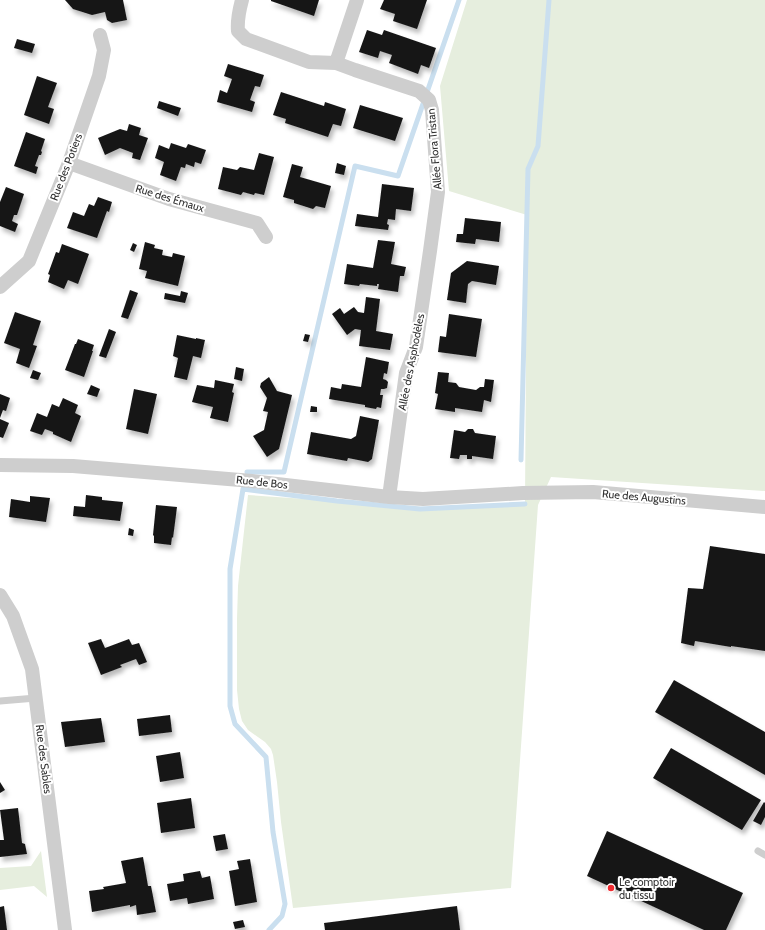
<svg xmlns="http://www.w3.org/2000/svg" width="765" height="930" viewBox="0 0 765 930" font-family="Cabin,sans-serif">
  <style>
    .green { fill: #e6eede }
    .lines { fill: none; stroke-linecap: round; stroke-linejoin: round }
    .stream { stroke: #cadfef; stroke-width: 5 }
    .building { fill: #181818; filter: url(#shadow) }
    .lane { stroke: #cecece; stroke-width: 7 }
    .street { stroke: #cecece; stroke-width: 14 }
    .poi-dot { fill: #ef2b30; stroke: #fff; stroke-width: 1.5 }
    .labels { text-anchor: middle; stroke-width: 4; stroke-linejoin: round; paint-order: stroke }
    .street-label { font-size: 11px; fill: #313131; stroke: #fff }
    .poi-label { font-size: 11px; fill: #313131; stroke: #fff; text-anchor: start }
  </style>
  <defs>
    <filter id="shadow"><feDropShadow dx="2.5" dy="4.5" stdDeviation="2" flood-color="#0004"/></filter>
  </defs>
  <rect width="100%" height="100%" fill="#fff"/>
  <path class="green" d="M467 0H765V491L551 477 538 505 511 888 293 908 281 822 277 782 273 755 271 749 265 742 248 730 242 721 239 709 237 690V619L238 586 248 495 423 507 525 503 527 215 449 191 440 86Z
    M41 851 47 897 34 886 0 890V868L31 866Z"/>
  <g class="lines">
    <path class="stream" d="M521 460 528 169 538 146 549 0
      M247 472H284L355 166 398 176 459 0
      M269 930 282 916 285 904 273 832 266 757 235 724 230 706V569L243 489 337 501 420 509 525 504"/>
  </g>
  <path class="building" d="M65 0H123L127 20 112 23 107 20 105 12 92 15 73 9Z
    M271 0H319L314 16 271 1Z
    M384 0H427L417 29 393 21 395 14 380 9Z
    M367 30 382 35 384 30 436 48 429 68 421 65 418 74 389 63 392 55 380 51 378 58 359 52Z
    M17 39 35 44 32 53 14 48Z
    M228 64 264 75 260 87 255 86 250 100 255 102 252 112 217 102 220 90 227 93 232 79 224 76Z
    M37 76 57 83 48 107 54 109 49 124 24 115Z
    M281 92 324 106 325 102 346 109 341 126 333 124 328 137 285 123 286 119 273 115Z
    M159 101 181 108 178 116 157 108Z
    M360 105 403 118 395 141 353 128Z
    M129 124 141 128 139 135 148 138 140 160 132 158 133 153 120 148 105 155 98 138 120 129 127 131Z
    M26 132 45 139 41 151 42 152 41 155H39L35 166 38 167 36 174 14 166Z
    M171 143 186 148 188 144 206 150 201 164 195 162 194 167 186 164 185 168 181 167 176 181 160 175 164 162 155 158 159 145 169 149Z
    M259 153 274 157 264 195 255 193 254 195 243 192 241 195 218 189 223 167 237 170 240 167 254 170Z
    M337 163 346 166 344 175 335 173Z
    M292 164 303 167 300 177 331 186 325 208 316 206 313 209 294 203V200L283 197Z
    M382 184 414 188 411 211 396 209 395 220 388 219 387 224 389 225 388 230 355 226 357 214 378 217Z
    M6 187 24 194 17 215H14L12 221 18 224 15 232 0 226V202Z
    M98 197 112 202 109 212 107 211 97 238 67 228 73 212 84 216 89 204 94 206Z
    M465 218 501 222 499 242 476 239 475 244 456 242 457 234H463Z
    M378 240 395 242 391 264 406 267 404 276H400L398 292 378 289 379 284H377V286L360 284 359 286 344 284 347 264 373 268Z
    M145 242 155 245 154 248 163 250 162 255 172 257 173 253 185 256 178 286 145 278 147 271 139 269Z
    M133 243 137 245 134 252 130 250Z
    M62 244 89 254 78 284 68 280 64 289 48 282 50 275 48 274 56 252 59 253Z
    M467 261 499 266 496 285 472 281 468 284 466 303 447 300 451 273Z
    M130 290 138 293 128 319 121 317Z
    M181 291 188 293 185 303 164 299 165 293 180 296Z
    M366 297 380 299 376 331 393 334 390 350 359 346 361 330 355 329 347 335 332 314 340 308 344 314 354 307 358 312 364 313Z
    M15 312 41 321 33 345 37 346 29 368 16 363 20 349 4 343Z
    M449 314 482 319 476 357 438 352 440 336 446 337Z
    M109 329 116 332 106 358 99 356Z
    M305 334 310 335 308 342 303 341Z
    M177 335 196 339V338L205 340 201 358 193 356 187 380 174 377 178 358 173 356Z
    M78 339 94 345 92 351H93L84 377 65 370 75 344H76Z
    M366 357 389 362 387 374 384 373 383 379 386 380 388 382 387 388 384 389H381L380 395H383L381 408 377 407 376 409 365 407V405L329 399 331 387 341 389 342 384 361 387Z
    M236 367 244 369 242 381 234 379Z
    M33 370 41 373 38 380 30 378Z
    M438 372 449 373 448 382 456 383 459 387 476 390 480 387H484L485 379 494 380 491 402 484 400 482 412 455 408V412L435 409 438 394 435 393Z
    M269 377 277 391 292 395 279 449 267 457 253 436 264 430 268 412 263 411 267 398 260 387 261 383Z
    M215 380 234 384 232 392 234 393 228 422 210 418 213 407 192 402 197 385 214 388Z
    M91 385 100 389 97 397 87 394Z
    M134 389 157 394 148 434 126 429Z
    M0 394 10 398 6 411 3 410 0 418Z
    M63 398 78 405 75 413 81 416 71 442 53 434V432L45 429 42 435 30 431 37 413 47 417 52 404 59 407Z
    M311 406 317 407V412H310Z
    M360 416 379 420 372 459 368 462 348 458 347 461 307 454 311 432 351 439 356 436Z
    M0 419 9 423 3 438 0 437Z
    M468 429H473L475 433 496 436 493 459 472 456V459H467V455H460L459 459 450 458 454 430 465 432Z
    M86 495 102 497V500L123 502 120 521 73 516 74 506 85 507Z
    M30 496 50 498 46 522 9 517 11 499 30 502Z
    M156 505 177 507 173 538 172 537 171 545 154 543V536L153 535Z
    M129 528 134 530 133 536 128 535Z
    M710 546 765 554V651L731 646V647L695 641 694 646 681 643 688 588 703 589Z
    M101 639 105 648 129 639 132 645 139 643 147 662 139 665 136 659 120 665 122 667 101 675 88 643Z
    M674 680 765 732V775L655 712Z
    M170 715 172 732 139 736 137 719Z
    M101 718 105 742 65 747 61 722Z
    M671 748 761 800 742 830 653 778Z
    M180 752 184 778 160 782 156 756Z
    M0 782 5 790 0 793Z
    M191 798 195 828 161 833 157 803Z
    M764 802 765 803V817L761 825 753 821Z
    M18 808 22 843 25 844 27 854 0 857V840H4L0 810Z
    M607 831 743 893 726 930H704L587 876Z
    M225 834 228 849 216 851 213 836Z
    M143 857 148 886H151L156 912 137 915 136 905 130 907V905L92 912 89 891 104 889 103 887 126 883 121 861Z
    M250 859 257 902 235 906 229 871 239 869 237 861Z
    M200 871 202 878 210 876 214 899 188 904 187 898 170 901 167 884 184 881 183 874Z
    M4 906 7 930H0V907Z
    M457 906 460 930H325L324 923Z
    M243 920 245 927 235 929 233 922Z"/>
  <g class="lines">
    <path class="lane" d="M0 701 36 698
      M758 851 765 855"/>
    <path class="street" d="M242 0C239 11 237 20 238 31L246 39 309 62 336 63 355 70 419 91 429 100 432 110 438 192 430 251 416 347 406 373 389 497
      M336 63 357 0
      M69 163 169 199 257 223 266 237
      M0 287 29 261 69 163 99 76 104 50 100 35
      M0 465 73 466 252 481 389 497 423 499 523 493 593 492 765 507
      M0 595 13 616 32 669 65 930"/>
  </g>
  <circle class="poi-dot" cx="611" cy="888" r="4"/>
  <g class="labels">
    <g class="street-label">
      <text transform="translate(434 149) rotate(-95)" y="4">Allée Flora Tristan</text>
      <text transform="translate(66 167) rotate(-69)" y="4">Rue des Potiers</text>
      <text transform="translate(170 198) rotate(17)" y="4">Rue des Émaux</text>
      <text transform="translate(411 362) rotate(-79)" y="4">Allée des Asphodèles</text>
      <text transform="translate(262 482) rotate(6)" y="4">Rue de Bos</text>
      <text transform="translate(644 497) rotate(5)" y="4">Rue des Augustins</text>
      <text transform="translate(44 759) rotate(83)" y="4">Rue des Sables</text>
    </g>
    <g class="poi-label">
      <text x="619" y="886">Le comptoir<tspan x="619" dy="13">du tissu</tspan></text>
    </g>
  </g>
</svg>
